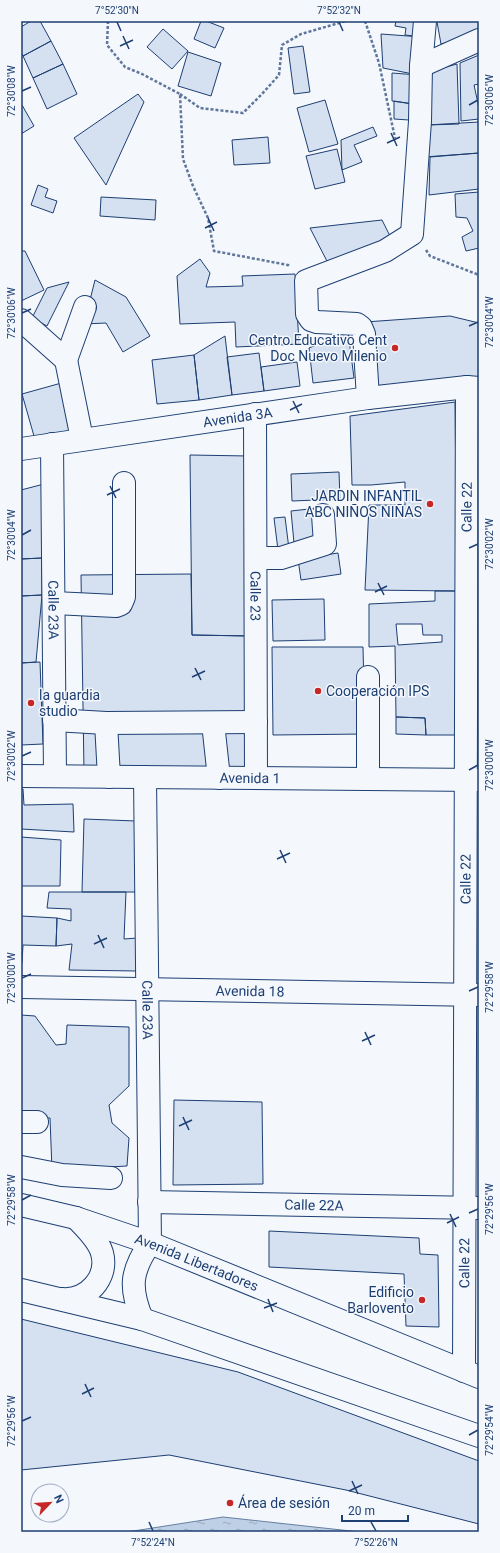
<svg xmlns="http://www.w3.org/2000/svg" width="500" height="1553" viewBox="0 0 500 1553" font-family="Roboto,sans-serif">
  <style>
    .water { fill: url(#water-ripples); stroke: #687fa3 }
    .building { fill: #d5e0f0; stroke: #1d3f73; fill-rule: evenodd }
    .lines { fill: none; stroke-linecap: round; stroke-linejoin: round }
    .minor-casing { stroke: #1d3f73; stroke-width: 24 }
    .major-casing { stroke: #1d3f73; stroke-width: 24 }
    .path { stroke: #5e769c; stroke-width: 2.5; stroke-dasharray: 3 2; stroke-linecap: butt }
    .minor { stroke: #f4f7fb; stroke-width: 22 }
    .major { stroke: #f4f7fb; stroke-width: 22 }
    .ticks { fill: none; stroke: #1d3f73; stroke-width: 1.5 }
    .poi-dot { fill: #c62828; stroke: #f4f7fb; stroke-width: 1.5 }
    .labels { text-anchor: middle; stroke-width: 3; stroke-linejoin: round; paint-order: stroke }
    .poi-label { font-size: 14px; fill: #1d3f73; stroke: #f4f7fb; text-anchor: end }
    .street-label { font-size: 14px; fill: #1d3f73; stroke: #f4f7fb }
    .neatline { fill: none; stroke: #1d3f73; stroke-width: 1.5 }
    .ticks-label { font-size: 10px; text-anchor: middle; fill: #1d3f73 }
  </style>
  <defs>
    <pattern id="water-ripples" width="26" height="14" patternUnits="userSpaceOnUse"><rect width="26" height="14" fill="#bed0e5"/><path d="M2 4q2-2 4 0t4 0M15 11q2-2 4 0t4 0" fill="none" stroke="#9aaabe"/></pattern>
  </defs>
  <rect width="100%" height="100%" fill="#f4f7fb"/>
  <path class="water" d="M223 1517 360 1532H127Z"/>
  <path class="building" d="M31 21H40L51 41 23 56 21 52V27Z
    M201 21H206L224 28 215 48 194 39Z
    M396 21H422V37L405 35 406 28 395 26Z
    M439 21H479V34L441 44 437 22Z
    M163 29 188 51 172 69 147 47Z
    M381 34 422 37 418 75 383 68Z
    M51 41 63 64 33 78 23 56Z
    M303 46 310 92 294 94 288 48Z
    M188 52 221 63 211 96 178 86Z
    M479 55V84L474 85 479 108V119L461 121 460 63Z
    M63 64 77 94 47 109 33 78Z
    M457 64 459 124 427 125 428 72Z
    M392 73 418 75 413 104 392 101Z
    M138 94 144 102 106 185 74 138Z
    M325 100 338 144 309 152 297 108Z
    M394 101 413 104 409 120 394 119Z
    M22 105 34 126 21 134V106Z
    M479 122V153L424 157 427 125Z
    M373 127 377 136 354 145 362 162 342 170 341 140Z
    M268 137 270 163 234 165 232 140Z
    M337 149 345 182 315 189 306 156Z
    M479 153V189L429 195 430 157Z
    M38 185 48 189 45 197 57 201 53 213 31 205Z
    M479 192V248L466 251 462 237 473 231 467 218 456 217 455 194Z
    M101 197 156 200 155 220 100 216Z
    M382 220 390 236 330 267 310 228Z
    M21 251H25L44 290 21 301Z
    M200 259 210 273 206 287 243 286 242 276 295 274 299 344 236 347 235 322 180 324 177 276Z
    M95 280 126 297 150 336 123 352 106 323 84 324Z
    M69 282 47 326 32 318 47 288Z
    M450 316 479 323V382L371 390 365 322Z
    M348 332 354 378 313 383 309 348Z
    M225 336 232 395 199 400 194 355Z
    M259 353 264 391 232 395 227 357Z
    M194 355 199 400 157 404 152 360Z
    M297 362 300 386 264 391 261 367Z
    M65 382 79 431 36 443 22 394Z
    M455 402 457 591 365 590 369 505H405V482L371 485H352L350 416Z
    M190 455 248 456 250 636 192 635Z
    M339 472 340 499 292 501 291 474Z
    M44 484 42 558 21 559V490Z
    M318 508 322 541 294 543 291 511Z
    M285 517 289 549 278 550 274 518Z
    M338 553 341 574 301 580 298 559Z
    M42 558V595L21 596V559Z
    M191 574 192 635 250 636 245 770 84 772 81 575Z
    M435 591H457L461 735H426L425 718 396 717 395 646 369 647V604L435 601ZM396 624H422L423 635H442V642L398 645Z
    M42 595 36 662 21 663V596Z
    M324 599 325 640 273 641 272 600Z
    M272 647H363L365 734 273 735Z
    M40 662 43 744 21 745V663Z
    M396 717 425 718 426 735 396 734Z
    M21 789H23L24 805 73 804 74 832 21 829Z
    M84 819 136 821 137 892H82Z
    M21 837 61 840 60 886H21Z
    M49 892H126L124 939 137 938V971L69 970 72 944 56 946 57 918 71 921V909L47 908Z
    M21 916 57 918 56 946 23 945 22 963H21Z
    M21 1015 35 1016 56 1045 66 1044 67 1025 129 1027V1086L109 1105 112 1123 129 1138 127 1166 52 1170 50 1118 21 1117Z
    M174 1100 262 1102 263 1184 173 1185Z
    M269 1231 419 1238 420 1254 438 1255 439 1327 406 1326 404 1274 269 1267Z
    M21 1319 238 1372 479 1461V1524L346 1490 169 1455 21 1470Z"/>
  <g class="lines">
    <g class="minor-casing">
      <g id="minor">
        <path d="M421 66 479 40"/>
        <path d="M21 320 66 360 82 439"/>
        <path d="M66 360 85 307"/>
        <path d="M368 398 364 334 361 327 357 324 317 322 311 320 307 314 306 281 385 251 412 234 420 121 421 66 425 21"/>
        <path id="s1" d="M255 414 256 778"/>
        <path id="s2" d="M52 444 55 776"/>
        <path id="s3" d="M21 449 368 398 467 387 479 388"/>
        <path d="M256 558H281L325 544 323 515"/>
        <path d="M54 603 116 606 121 604 124 597V483"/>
        <path d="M368 677V779"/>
        <path d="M54 720 106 723 256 722"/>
        <path d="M106 723 109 777"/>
        <path d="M213 723 219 778"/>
        <path id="s4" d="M21 776 479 780"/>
        <path id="s5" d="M145 777 150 1243"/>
        <path id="s6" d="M21 987 479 995"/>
        <path d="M21 1122H37"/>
        <path d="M21 1167 62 1175 111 1178"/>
        <path id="s7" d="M149 1202 479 1208"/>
        <path id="s8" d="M464 1371 467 387"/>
      </g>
    </g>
    <g class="major-casing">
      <g id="major">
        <path id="s9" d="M21 1205 76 1218 150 1243 479 1377"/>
        <path d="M21 1290 142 1319 479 1436"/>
        <path d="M62 1299C87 1301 109 1278 102 1253 98 1239 85 1228 76 1218"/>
        <path d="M142 1319C129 1287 131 1271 150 1243"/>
      </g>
    </g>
    <path class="path" d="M108 21 107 45 125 67 142 74 180 94 183 159 193 186 208 218 214 251 288 265 290 267
      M365 21 379 63 395 138
      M180 94 200 108 243 113 262 94 279 75 282 45 301 34 346 21
      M426 250 430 256 479 275"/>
    <use href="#minor" class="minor"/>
    <use href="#major" class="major"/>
  </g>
  <path class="ticks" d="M117 22 121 31M339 22 343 31M123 36 129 49M120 46 133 40M22 91 31 87M469 105 478 100M391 133 397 146M387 143 400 137M208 218 214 231M205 228 217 222M22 313 31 309M469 326 478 322M293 401 299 413M290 410 302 404M110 486 116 498M107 495 120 489M22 535 31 530M469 548 478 544M378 583 384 595M375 592 387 586M195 668 201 680M192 677 205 671M22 756 31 752M469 770 478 765M280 850 286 863M277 859 290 853M98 935 104 948M94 944 107 938M22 978 31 974M469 991 478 987M365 1032 371 1045M362 1041 375 1035M183 1117 189 1130M179 1126 192 1120M22 1200 31 1195M469 1213 478 1209M450 1214 456 1227M447 1223 459 1217M268 1299 273 1312M264 1308 277 1303M85 1384 91 1397M82 1394 94 1388M22 1421 31 1417M469 1435 478 1430M352 1481 358 1494M349 1491 362 1485M149 1522 153 1531M371 1522 376 1531"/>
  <g class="poi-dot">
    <circle cx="395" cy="348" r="4"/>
    <circle cx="430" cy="504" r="4"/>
    <circle cx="318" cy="691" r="4"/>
    <circle cx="31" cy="703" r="4"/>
    <circle cx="422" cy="1300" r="4"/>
    <circle cx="230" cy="1503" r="4"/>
  </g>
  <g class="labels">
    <g class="poi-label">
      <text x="387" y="345">Centro Educativo Cent<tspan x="387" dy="16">Doc Nuevo Milenio</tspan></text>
      <text x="422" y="501">JARDIN INFANTIL<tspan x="422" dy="16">ABC NIÑOS NIÑAS</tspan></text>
      <text x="326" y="696" text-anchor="start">Cooperación IPS</text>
      <text x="39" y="700" text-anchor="start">la guardia<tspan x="39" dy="16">studio</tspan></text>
      <text x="414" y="1297">Edificio<tspan x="414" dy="16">Barlovento</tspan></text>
      <text x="238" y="1508" text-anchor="start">Área de sesión</text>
    </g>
    <g class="street-label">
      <text dy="5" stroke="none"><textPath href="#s3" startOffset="219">Avenida 3A</textPath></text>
      <text dy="5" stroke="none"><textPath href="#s8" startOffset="864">Calle 22</textPath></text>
      <text dy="5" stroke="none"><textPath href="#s1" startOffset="182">Calle 23</textPath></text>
      <text dy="5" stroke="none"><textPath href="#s2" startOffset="166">Calle 23A</textPath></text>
      <text dy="5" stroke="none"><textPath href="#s4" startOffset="229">Avenida 1</textPath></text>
      <text dy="5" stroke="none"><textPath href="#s8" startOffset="492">Calle 22</textPath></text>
      <text dy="5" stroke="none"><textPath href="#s6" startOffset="229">Avenida 18</textPath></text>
      <text dy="5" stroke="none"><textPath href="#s5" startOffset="233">Calle 23A</textPath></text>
      <text dy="5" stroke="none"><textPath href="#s7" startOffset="165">Calle 22A</textPath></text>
      <text dy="5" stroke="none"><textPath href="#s9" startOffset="185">Avenida Libertadores</textPath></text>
      <text dy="5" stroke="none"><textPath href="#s8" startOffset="108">Calle 22</textPath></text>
    </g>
  </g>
  <rect width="500" height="1553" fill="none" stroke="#f4f7fb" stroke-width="44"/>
  <g transform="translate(50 1503) rotate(65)"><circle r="19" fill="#f4f7fb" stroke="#9eadc5"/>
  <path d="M0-3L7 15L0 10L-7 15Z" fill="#c62828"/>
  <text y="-6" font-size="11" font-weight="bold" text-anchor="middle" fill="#1d3f73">N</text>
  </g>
  <path d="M342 1515v6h66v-6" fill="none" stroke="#1d3f73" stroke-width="2"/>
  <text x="348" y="1515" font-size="12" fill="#1d3f73" stroke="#f4f7fb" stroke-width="3" paint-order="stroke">20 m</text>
  <rect x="22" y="22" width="456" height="1509" class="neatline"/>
  <g class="ticks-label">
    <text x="117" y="14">7°52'30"N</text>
    <text x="339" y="14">7°52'32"N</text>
    <text transform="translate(11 91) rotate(-90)" y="4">72°30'08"W</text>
    <text transform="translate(489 100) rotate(-90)" y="4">72°30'06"W</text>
    <text transform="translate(11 313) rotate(-90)" y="4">72°30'06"W</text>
    <text transform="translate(489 322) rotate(-90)" y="4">72°30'04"W</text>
    <text transform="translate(11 535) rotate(-90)" y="4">72°30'04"W</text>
    <text transform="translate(489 544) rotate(-90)" y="4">72°30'02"W</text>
    <text transform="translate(11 756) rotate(-90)" y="4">72°30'02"W</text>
    <text transform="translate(489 765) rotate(-90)" y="4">72°30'00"W</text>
    <text transform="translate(11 978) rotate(-90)" y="4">72°30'00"W</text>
    <text transform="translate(489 987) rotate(-90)" y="4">72°29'58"W</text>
    <text transform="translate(11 1200) rotate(-90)" y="4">72°29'58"W</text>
    <text transform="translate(489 1209) rotate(-90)" y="4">72°29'56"W</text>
    <text transform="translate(11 1421) rotate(-90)" y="4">72°29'56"W</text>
    <text transform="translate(489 1430) rotate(-90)" y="4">72°29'54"W</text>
    <text x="153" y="1546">7°52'24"N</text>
    <text x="376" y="1546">7°52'26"N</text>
  </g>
</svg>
